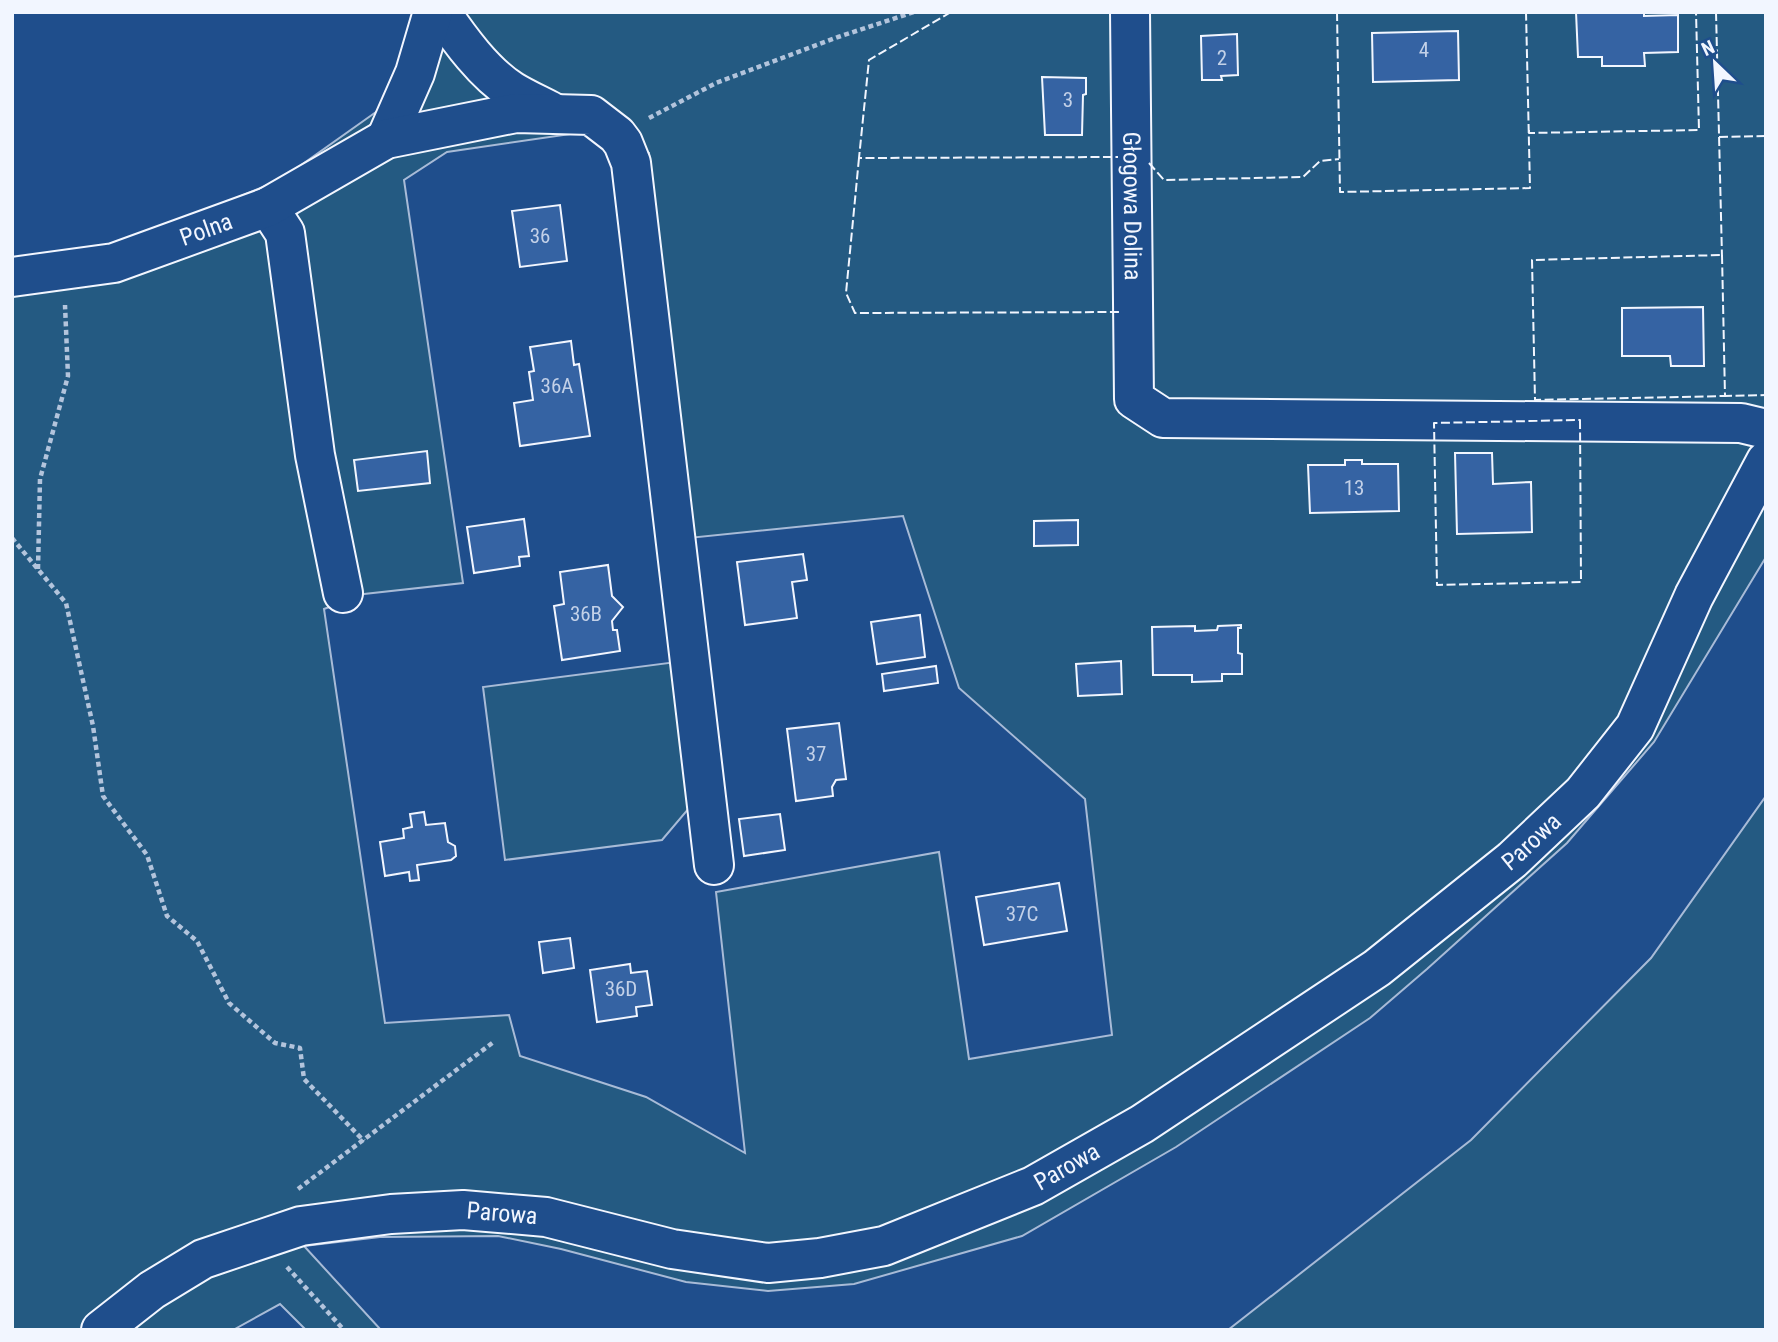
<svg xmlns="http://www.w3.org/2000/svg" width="1778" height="1342" viewBox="0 0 1778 1342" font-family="'Roboto Condensed',sans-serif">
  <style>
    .green { fill: #245a82; stroke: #a8bbd7; stroke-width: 2; fill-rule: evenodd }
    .building { fill: #3563a3; stroke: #f2f6ff; stroke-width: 2 }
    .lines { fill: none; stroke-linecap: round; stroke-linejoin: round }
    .minor-casing { stroke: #f2f6ff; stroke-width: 42 }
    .path { stroke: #b3c4dc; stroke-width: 4.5; stroke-dasharray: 5 3.5; stroke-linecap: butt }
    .minor { stroke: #1f4e8c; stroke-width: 38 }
    .fence { stroke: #f2f6ff; stroke-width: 2; stroke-dasharray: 9 3.5; stroke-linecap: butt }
    .labels { text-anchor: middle; stroke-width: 5; stroke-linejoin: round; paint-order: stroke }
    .number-label { font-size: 21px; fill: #c3d1e8 }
    .street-label { font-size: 24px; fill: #f2f6ff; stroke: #1f4e8c }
  </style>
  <rect width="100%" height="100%" fill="#1f4e8c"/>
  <path class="green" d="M422 12H1766V557L1654 742 1567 843 1427 969 1370 1018 1176 1147 1022 1236 854 1284 768 1291 686 1282 561 1249 498 1236 380 1237 304 1246 381 1330H306L280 1304 233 1330H12V265L117 247 280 180 400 95ZM584 132 608 148 649 153 689 538 903 516 959 688 1085 799 1112 1035 969 1059 939 852 716 892 745 1153 646 1097 520 1056 509 1015 385 1023 324 609 364 594 463 583 404 180 447 152Z
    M676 662 690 807 662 840 505 860 483 687Z
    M1766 796V1330H1228L1471 1140 1651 958Z"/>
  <path class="building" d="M1576 12H1644V16L1678 15V52L1644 53 1645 66H1602V57H1578Z
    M1458 31 1459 80 1373 82 1372 33Z
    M1237 34 1238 75 1221 76 1222 80H1202L1201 36Z
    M1042 77 1086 78V94L1083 95 1082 135H1045Z
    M560 205 567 261 520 267 512 211Z
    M1703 307 1704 366H1671L1670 356H1622V308Z
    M571 341 574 365 579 364 590 436 520 446 514 403 533 400 529 372 534 371 530 347Z
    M427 451 430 483 358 491 354 460Z
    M1455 453H1492L1493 484 1531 482 1532 532 1457 534Z
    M1345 460H1362V464H1398L1399 511 1310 513 1308 465H1345Z
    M524 519 529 556 519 557 520 566 474 573 467 527Z
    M1078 520V545L1034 546V521Z
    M803 554 807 580 792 582 797 618 745 625 737 562Z
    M608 565 612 596 623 607 612 621 613 630H617L620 651 562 660 554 606 564 604 560 572Z
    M920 615 925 657 877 664 871 622Z
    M1241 625V628H1238V653L1242 654V674H1222V681L1192 682V675H1153L1152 627 1195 626V631L1217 630 1218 626Z
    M1121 661 1122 694 1078 696 1076 664Z
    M936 666 938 683 884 691 882 674Z
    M839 723 846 779 836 780 832 787 833 796 796 801 787 729Z
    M424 812 426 825 445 823 448 842 455 846 456 856 451 860 417 865 419 880 410 881 409 872 385 876 380 842 404 838 403 829 412 827 410 814Z
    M780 814 785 850 744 856 739 819Z
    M1059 883 1067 931 984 945 976 897Z
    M570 938 574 968 543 973 539 942Z
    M630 964 631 973 647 971 652 1005 636 1007 637 1016 597 1022 590 970Z"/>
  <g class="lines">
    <g class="minor-casing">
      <g id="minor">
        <path d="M441 12C460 40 484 73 512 91 525 99 539 105 552 112"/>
        <path id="s1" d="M1130 12 1134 399 1163 418 1741 423 1766 429"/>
        <path d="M386 139 415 73 433 12"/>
        <path d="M268 207 285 233 315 455 343 593"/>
        <path id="s2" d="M12 277 114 263 268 207 386 139 516 113 591 115 617 135 623 143 631 163 714 865"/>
        <path id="s3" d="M101 1330 152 1290 203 1259 301 1226 391 1214 463 1210 546 1217 672 1249 768 1263 820 1258 884 1246 1033 1186 1142 1124 1377 968 1512 860 1583 793 1635 727 1694 596 1766 461"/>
      </g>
    </g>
    <path class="path" d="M649 118 716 83 838 37 914 12
      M12 538 66 603 93 726 103 796 147 855 167 916 197 941 229 1003 275 1043 300 1048 304 1079 364 1141
      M38 569 40 479 68 376 65 305
      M298 1189 495 1041
      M287 1267 344 1330"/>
    <use href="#minor" class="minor"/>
    <path class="fence" d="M951 12 869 60 859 158 1118 157
      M1337 12 1340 192 1530 188 1526 12
      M1716 12 1722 257
      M1529 130V133L1699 130 1696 12
      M1719 137 1766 136
      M859 158 846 293 855 313 1119 312V310
      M1149 163 1164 180 1303 177 1320 161 1339 159
      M1722 255 1725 396 1535 400 1532 260Z
      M1725 394V396L1766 395
      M1580 420 1581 582 1437 585 1434 423Z"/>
  </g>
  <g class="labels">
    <g class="number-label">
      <text x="1424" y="57">4</text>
      <text x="1222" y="65">2</text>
      <text x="1068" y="107">3</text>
      <text x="540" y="243">36</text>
      <text x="557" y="393">36A</text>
      <text x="1354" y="495">13</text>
      <text x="586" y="621">36B</text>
      <text x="816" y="761">37</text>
      <text x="1022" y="921">37C</text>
      <text x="621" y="996">36D</text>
    </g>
    <g class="street-label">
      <text dy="8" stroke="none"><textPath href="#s1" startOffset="194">Głogowa Dolina</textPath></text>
      <text dy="8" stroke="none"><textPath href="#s2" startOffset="201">Polna</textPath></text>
      <text dy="8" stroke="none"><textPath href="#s3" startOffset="1586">Parowa</textPath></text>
      <text dy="8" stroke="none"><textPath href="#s3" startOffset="1018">Parowa</textPath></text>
      <text dy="8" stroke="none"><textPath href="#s3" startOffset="430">Parowa</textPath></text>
    </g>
  </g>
  <rect width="1778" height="1342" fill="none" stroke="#f2f6ff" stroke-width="28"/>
  <g transform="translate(1715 63) rotate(335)" stroke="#1f4e8c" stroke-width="5" paint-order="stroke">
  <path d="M0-5L12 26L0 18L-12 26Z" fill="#f2f6ff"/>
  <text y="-10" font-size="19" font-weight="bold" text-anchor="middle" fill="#f2f6ff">N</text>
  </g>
</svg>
